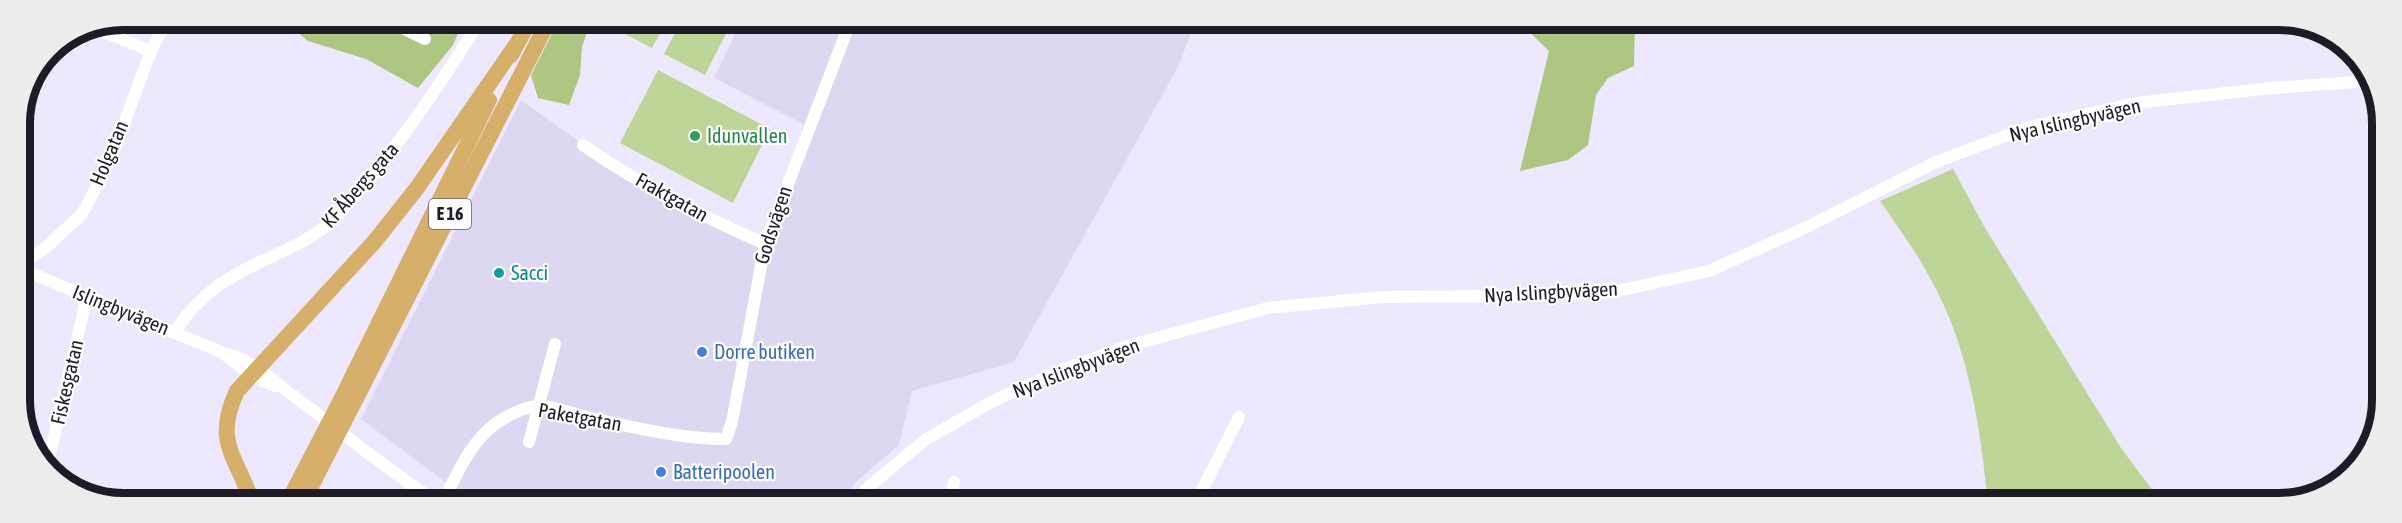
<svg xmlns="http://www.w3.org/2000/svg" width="2402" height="523" viewBox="0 0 2402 523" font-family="'Asap Condensed',sans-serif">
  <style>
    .built { fill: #ddd7f1 }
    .green { fill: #bdd597 }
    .forest { fill: #adc682 }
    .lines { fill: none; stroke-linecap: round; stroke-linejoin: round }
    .minor { stroke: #fff; stroke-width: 12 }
    .highway { stroke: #d6af6b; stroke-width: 16 }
    .leisure-dot { fill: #2e9e5b; stroke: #fff; stroke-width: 2 }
    .culture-dot { fill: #0f9aa8; stroke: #fff; stroke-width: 2 }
    .shop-dot { fill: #3f7fe0; stroke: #fff; stroke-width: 2 }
    .labels { text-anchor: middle; stroke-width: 4.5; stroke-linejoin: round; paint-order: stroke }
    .shield { fill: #fff; stroke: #625f68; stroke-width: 1.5 }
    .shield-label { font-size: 18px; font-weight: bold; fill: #1e1a27 }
    .street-label { font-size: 20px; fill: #1e1a27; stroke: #fff }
    .leisure-label { font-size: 20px; fill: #27864d; stroke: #fff; text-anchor: start }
    .culture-label { font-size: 20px; fill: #0d838f; stroke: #fff; text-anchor: start }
    .shop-label { font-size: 20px; fill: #366cbe; stroke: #fff; text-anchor: start }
    .rim { fill: none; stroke: #1e1a27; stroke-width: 8 }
  </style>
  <rect width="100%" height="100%" fill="#eee8fe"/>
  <path class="built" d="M742 20H1196L1178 67 1014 362 912 391 899 445 859 479 838 502H472L361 419 521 100 605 160 764 244 793 166 803 124 714 78Z"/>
  <path class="green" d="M616 20H667L652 48 612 27Z
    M682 20H733L705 75 664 54Z
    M658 70 770 129 733 203 620 143Z
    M1953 169 1985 228 2121 448 2162 503H1988C1980 426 1969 346 1930 278 1916 251 1897 226 1880 201Z"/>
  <path class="forest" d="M282 20H464L453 45 418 88 366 59 308 41Z
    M559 20H604L603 22 590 23 582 47 580 75 569 105 538 98 531 75Z
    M1518 21H1635L1634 66 1608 78 1596 95 1588 145 1568 160 1520 171 1549 51Z"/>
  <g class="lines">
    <path class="minor" d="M386 20 425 39
      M90 26 151 51
      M57 53 98 28
      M583 145C637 183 704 217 765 244
      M21 264 44 249 82 214 111 159 151 51 167 20
      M21 269 221 352C259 362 265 376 295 397 342 432 387 470 437 502
      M175 331C201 292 229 276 271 257 288 249 308 240 323 228 342 213 357 193 373 174 412 126 447 74 480 20
      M224 354 251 375 275 386
      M529 442 555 344
      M47 467 87 297
      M443 502C456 476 467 449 489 429 500 419 522 407 538 406 551 405 574 414 587 417 632 427 680 439 726 439L732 422 765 244 851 20
      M856 502 866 489 925 440 989 403 1062 370 1131 345 1268 308 1383 297 1508 296 1613 292 1709 271 1807 227 1934 163 2026 128 2136 103 2272 88 2369 81
      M950 502 954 482
      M1196 502 1239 417"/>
    <path class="highway" d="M511 55 530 20
      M252 502C236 455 213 442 237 391L375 241 417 188 516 45
      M288 502 341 400 489 100
      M303 502 549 20
      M432 502 433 500"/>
  </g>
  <circle class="leisure-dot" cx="695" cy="136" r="6"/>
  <circle class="culture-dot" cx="499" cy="273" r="6"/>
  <g class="shop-dot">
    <circle cx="702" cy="352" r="6"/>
    <circle cx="661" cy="472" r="6"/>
  </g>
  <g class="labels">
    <rect class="shield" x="429" y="199" width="42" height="30" rx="4.5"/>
    <g class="shield-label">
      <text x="450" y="220">E 16</text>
    </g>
    <g class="street-label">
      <text transform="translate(2075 120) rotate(-13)" y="7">Nya Islingbyvägen</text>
      <text transform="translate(109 153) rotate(-67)" y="7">Holgatan</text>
      <text transform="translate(360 185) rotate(-49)" y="7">KF Åbergs gata</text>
      <text transform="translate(672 197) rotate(29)" y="7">Fraktgatan</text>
      <text transform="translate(773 225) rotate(-72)" y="7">Godsvägen</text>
      <text transform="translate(1551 292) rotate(-3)" y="7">Nya Islingbyvägen</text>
      <text transform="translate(121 310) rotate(22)" y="7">Islingbyvägen</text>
      <text transform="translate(1076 368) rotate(-21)" y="7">Nya Islingbyvägen</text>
      <text transform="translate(67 382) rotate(-77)" y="7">Fiskesgatan</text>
      <text transform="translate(580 417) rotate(10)" y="7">Paketgatan</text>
    </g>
    <g class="leisure-label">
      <text x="707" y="143">Idunvallen</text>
    </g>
    <g class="culture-label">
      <text x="511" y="280">Sacci</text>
    </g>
    <g class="shop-label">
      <text x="714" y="359">Dorre butiken</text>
      <text x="673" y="479">Batteripoolen</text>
    </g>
  </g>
  <path d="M0 0H2402V523H0ZM123 30H2279A93 93 0 0 1 2372 123V400A93 93 0 0 1 2279 493H123A93 93 0 0 1 30 400V123A93 93 0 0 1 123 30Z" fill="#ededee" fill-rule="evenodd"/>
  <path class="rim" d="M123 30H2279A93 93 0 0 1 2372 123V400A93 93 0 0 1 2279 493H123A93 93 0 0 1 30 400V123A93 93 0 0 1 123 30Z"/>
</svg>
